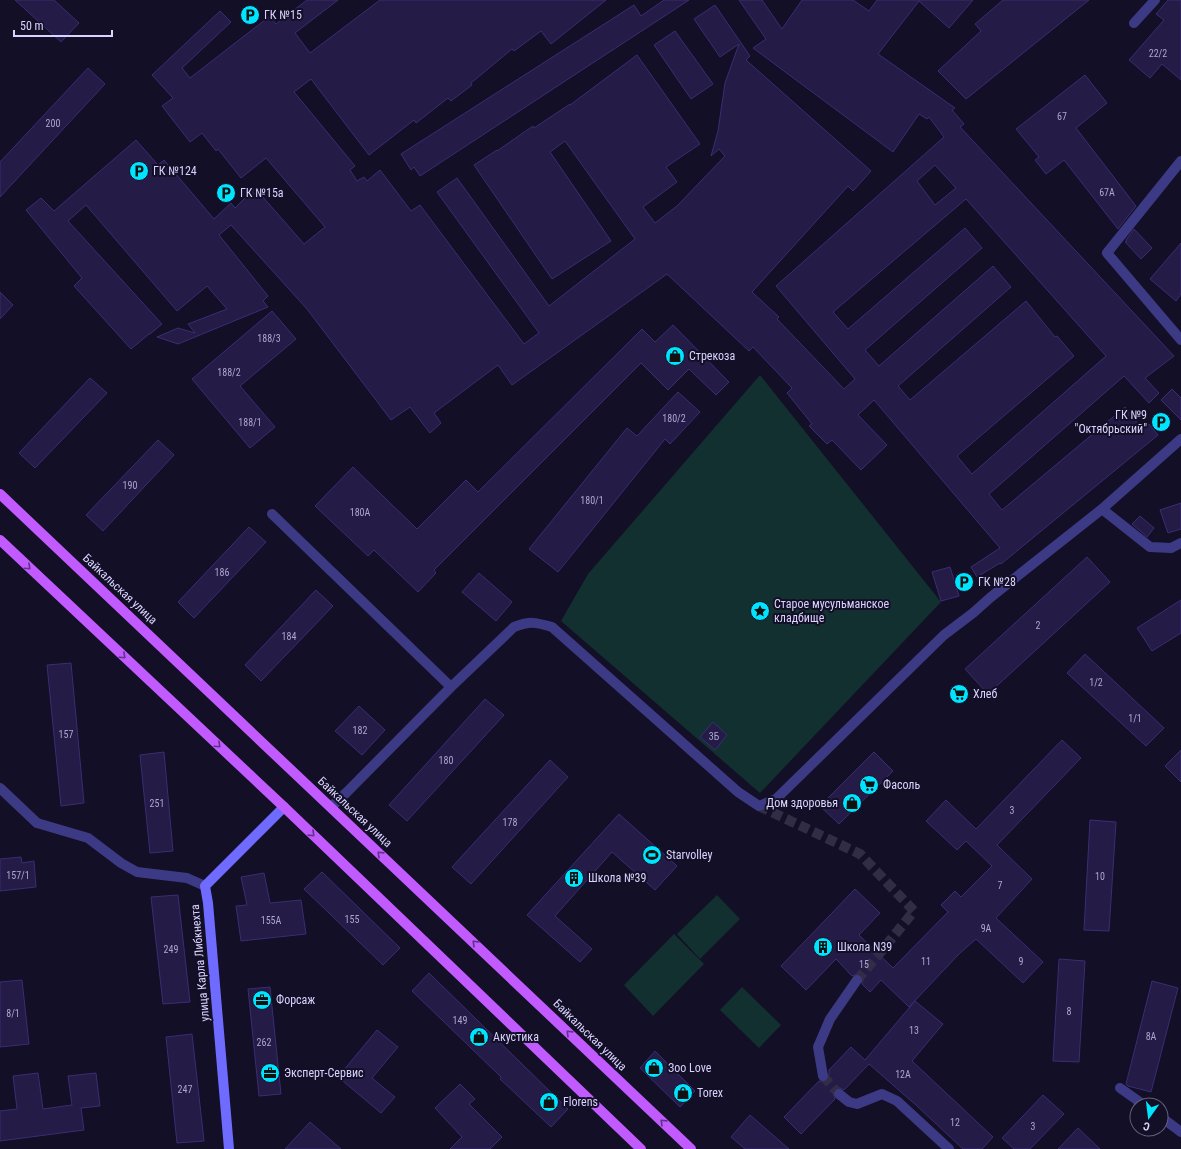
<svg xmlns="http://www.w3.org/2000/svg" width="1181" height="1149" viewBox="0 0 1181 1149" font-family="'Roboto Condensed',sans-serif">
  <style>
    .green { fill: #12302f }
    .building { fill: #241b47; stroke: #3b2d73; fill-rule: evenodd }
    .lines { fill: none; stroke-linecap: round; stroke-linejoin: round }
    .street-tunnel { stroke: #312d47; stroke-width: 10; stroke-dasharray: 10 5; stroke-linecap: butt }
    .street { stroke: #3d3a85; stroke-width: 10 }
    .secondary { stroke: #6f6bff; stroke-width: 10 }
    .primary { stroke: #c25bff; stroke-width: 10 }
    .oneway { stroke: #623188 }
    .labels { text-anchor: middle; stroke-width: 4; stroke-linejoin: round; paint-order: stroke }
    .number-label { font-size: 10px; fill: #aca6d1 }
    .poi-label { font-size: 12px; fill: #d9d4ff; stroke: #130f26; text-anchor: start }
    .street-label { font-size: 12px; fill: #d9d4ff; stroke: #130f26 }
  </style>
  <rect width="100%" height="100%" fill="#130f26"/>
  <path class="green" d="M760 375 941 602 760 793 561 621 588 574Z
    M717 895 740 919 700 959 677 934Z
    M674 934 704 964 653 1016 624 985Z
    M742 987 781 1025 759 1048 720 1010Z"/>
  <path class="building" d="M15 0H54L79 23 61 42Z
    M307 0H338L295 33 310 53 380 0H606L551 44 541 31 514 51 512 49 471 83 472 85 451 101 448 98 416 123 414 120 369 155 311 79 294 92 355 166 350 170 357 181 364 177 367 181 380 170 411 211 420 205 524 344 539 333 437 192 457 178 549 306 635 239 565 141 550 152 611 241 552 279 474 165 497 150V151L533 126 534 128 570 104V105L637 55 700 144 666 167 677 182 643 207 655 223 677 206 725 156 719 149 711 156 718 131 725 83 739 44 720 57 694 19 715 5 750 56 746 60 871 171 853 191 848 186 752 292 779 317 777 319 844 389 855 379 776 286 944 137 929 117 927 119 919 114 893 152 753 48 766 39 739 0H762L782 29 802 0H853L869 11 877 0H973L949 28 919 1 878 54 955 108 952 110 964 124 960 127 1174 356 1145 378 1159 393 1149 403 1124 376 989 494 1002 510 1125 407 1142 429 1149 424 1158 435 1001 564 1000 563 977 577 971 567 1000 548 874 400 858 415 887 445 861 470 832 440 827 444 809 426 812 424 787 393 792 388 753 347 749 351 667 274 512 385 498 365 434 413 441 423 430 433 410 407 391 420 307 309 231 225 219 235 268 296 263 301 268 307 178 344 157 337 178 328 195 333 188 324 227 309 207 286 177 311 86 205 68 221 162 324 150 334H149L131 349 74 286 82 278 26 210 41 198 54 211 136 140 158 165 164 160 214 219 231 203 235 208 255 188 304 244 325 227 266 158 241 178 218 149 216 151 202 133 190 142 162 106 173 98 152 75 220 11 231 22 182 68 190 78 270 16 276 24ZM935 165 956 188 935 205 917 181ZM966 199 1106 356 972 474 957 456 1074 356 1057 336 1055 337 1026 301 910 400 898 386 1011 287 993 266 879 366 865 350 982 248 965 228 848 329 833 312Z
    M664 0H689L420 176 414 167 411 170 401 154 634 5 641 16Z
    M1003 0H1089L966 99 938 71 981 31 975 24Z
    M1168 0H1181V80L1162 64 1150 78 1129 60 1164 20 1156 14Z
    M675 31 713 84 691 99 654 45Z
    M88 68 105 84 0 197V162Z
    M1085 75 1107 103 1076 128 1136 206 1118 229 1064 160 1046 174 1035 160 1039 157 1016 129Z
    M1134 229 1152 248 1141 259 1125 242 1127 241 1126 240Z
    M1181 243V294L1176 301 1150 279Z
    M0 292 13 305 0 319Z
    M272 311 296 339 240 386 275 427 250 448 192 379Z
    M673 325 729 382 716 395 689 369 668 390 641 363 434 570 436 573 418 592 374 550 368 556 315 506 353 467 417 529 466 480 478 492 642 329 655 342Z
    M90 378 107 393 35 468 19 453Z
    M1172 389 1181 398V420L1161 400Z
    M678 392 700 412 670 444 665 439 558 572 529 549 627 428 637 436Z
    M158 440 174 455 103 531 86 515Z
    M1181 503V529L1168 533 1160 510Z
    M1140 516 1154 528 1147 537 1132 524Z
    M249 527 266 542 194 618 178 602Z
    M1087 557 1110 582 988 694 965 669Z
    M950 567 959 596 941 601 932 572Z
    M479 573 512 602 496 621 462 592Z
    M316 590 333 606 261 681 245 665Z
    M1181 600V633L1152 651 1137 628Z
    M1085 654 1164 728 1146 746 1067 673Z
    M71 663 84 803 61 806 47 665Z
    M485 699 504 715 407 821 389 805Z
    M359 706 385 730 362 755 335 731Z
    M713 722 727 735 715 750 700 737Z
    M1062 740 1081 758 997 845 1032 879 996 918 1043 962 1023 983 976 939 959 954 909 1007 881 980 870 992 862 984 863 980 861 975 857 974 852 976 836 959 806 990 781 966 855 889 880 913 859 935 893 968 948 912 941 905 955 891 961 897 992 866 966 841 957 850 926 821 946 800 976 829Z
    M1181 750V782L1165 766Z
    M164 752 173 851 150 853 140 755Z
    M874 752 893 771 839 824 820 806Z
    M550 760 568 777 471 884 452 867Z
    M619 814 677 866 655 890 612 852 555 916 592 949 580 962 527 915Z
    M1090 820 1116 822 1109 931 1084 930Z
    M21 857 22 863 34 861 36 887 0 891V859Z
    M322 872 400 948 383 965 304 889Z
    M264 873 270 903 301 900 306 934 241 941 236 906 247 905 241 877Z
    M178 895 190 1002 163 1004 151 897Z
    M1059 959 1085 961 1079 1062 1053 1061Z
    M429 973 568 1109 551 1127 500 1079 501 1077 412 991Z
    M22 980 29 1044 0 1047V982Z
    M1152 981 1178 988 1151 1092 1128 1086 1126 1084Z
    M270 987 281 1094 259 1096 248 989Z
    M915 1001 943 1024 912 1061 993 1137 982 1149H963L917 1106 869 1064 844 1090 840 1088 834 1090 833 1093 835 1099 801 1134 784 1117 819 1081 824 1082 827 1081 829 1078V1070L851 1047 865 1060Z
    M377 1030 398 1047 372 1078 395 1097 381 1113 338 1077Z
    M192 1034 204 1141 177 1143 166 1037Z
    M655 1051 695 1091 680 1107 640 1068Z
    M38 1073 43 1109 72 1105 68 1076 96 1073 100 1106 81 1108 84 1130 0 1141V1111L17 1109 13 1076Z
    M460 1084 475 1099 469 1104 502 1137 490 1149H450L462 1137 435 1108Z
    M1043 1095 1064 1114 1030 1149H1014L1002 1138Z
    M750 1115 789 1149H745L731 1137Z
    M310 1122 341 1149H285Z
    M1078 1128 1100 1149H1058Z"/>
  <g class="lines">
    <path class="street-tunnel" d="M759 806 860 854 914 911 879 954 857 980
      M823 1076 839 1094"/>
    <path class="street" d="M1134 23 1155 0
      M1181 161 1107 253 1181 340
      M1102 509 1150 547 1171 548 1181 543
      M272 514 451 687
      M0 788 37 823 88 838 121 863 137 872 187 878 205 886
      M331 807 347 792 451 687 514 627C530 621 535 622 552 627L738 792 759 806 776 799 944 635 973 613 991 597 1102 509 1181 439
      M823 1076 818 1047 830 1019 857 980
      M1120 1088 1144 1105
      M839 1094 849 1102 857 1104 882 1094 897 1101 949 1149
      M1161 1117 1181 1132"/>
    <path class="secondary" d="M229 1149 208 903 205 886 284 807"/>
    <path class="primary" d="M0 494 691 1149
      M0 540 284 807 641 1149"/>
  </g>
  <defs><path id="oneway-chevron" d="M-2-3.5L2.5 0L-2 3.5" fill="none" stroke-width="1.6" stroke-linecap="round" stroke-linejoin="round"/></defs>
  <g class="oneway">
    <use href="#oneway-chevron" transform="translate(28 567) rotate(43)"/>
    <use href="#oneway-chevron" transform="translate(123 656) rotate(43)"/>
    <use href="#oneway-chevron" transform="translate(218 745) rotate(43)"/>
    <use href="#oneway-chevron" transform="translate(312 834) rotate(44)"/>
    <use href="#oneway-chevron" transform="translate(380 854) rotate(-136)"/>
    <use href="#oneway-chevron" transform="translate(475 943) rotate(-136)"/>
    <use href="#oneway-chevron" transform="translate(569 1033) rotate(-136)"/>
    <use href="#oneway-chevron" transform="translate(663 1122) rotate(-136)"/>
  </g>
  <defs>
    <g id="parking-disc" transform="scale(1)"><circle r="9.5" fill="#00e5ff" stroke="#130f26"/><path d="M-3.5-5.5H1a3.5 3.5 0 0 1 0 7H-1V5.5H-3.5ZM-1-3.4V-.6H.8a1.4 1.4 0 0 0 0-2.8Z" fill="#111"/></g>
    <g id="shop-disc" transform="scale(1)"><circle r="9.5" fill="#00e5ff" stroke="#130f26"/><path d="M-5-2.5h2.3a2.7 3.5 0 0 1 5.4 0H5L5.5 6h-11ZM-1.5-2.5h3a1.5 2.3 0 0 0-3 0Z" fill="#111"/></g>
    <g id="sight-disc" transform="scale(1)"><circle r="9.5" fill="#00e5ff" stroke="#130f26"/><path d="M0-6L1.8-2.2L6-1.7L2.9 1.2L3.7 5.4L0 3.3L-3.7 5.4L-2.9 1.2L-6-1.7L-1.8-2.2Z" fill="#111"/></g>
    <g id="supermarket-disc" transform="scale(1)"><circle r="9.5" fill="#00e5ff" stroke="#130f26"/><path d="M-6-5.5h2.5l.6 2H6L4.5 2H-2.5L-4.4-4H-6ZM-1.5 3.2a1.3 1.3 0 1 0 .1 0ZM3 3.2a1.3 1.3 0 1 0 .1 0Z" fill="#111"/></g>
    <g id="stadium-disc" transform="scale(1)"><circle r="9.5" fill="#00e5ff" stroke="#130f26"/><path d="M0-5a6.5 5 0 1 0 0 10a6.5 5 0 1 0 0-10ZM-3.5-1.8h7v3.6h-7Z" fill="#111"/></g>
    <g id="building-disc" transform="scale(1)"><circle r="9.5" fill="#00e5ff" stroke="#130f26"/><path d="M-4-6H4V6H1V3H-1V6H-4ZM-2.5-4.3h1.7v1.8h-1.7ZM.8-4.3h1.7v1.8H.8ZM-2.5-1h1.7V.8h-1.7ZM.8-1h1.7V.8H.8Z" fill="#111"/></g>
    <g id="office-disc" transform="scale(1)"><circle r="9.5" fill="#00e5ff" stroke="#130f26"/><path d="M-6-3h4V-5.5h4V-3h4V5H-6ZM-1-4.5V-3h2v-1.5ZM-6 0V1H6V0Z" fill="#111"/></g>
  </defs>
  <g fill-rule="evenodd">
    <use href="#parking-disc" x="250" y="15"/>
    <use href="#parking-disc" x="139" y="171"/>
    <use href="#parking-disc" x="226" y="193"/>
    <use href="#shop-disc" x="675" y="356"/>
    <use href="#parking-disc" x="1161" y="422"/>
    <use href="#parking-disc" x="964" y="582"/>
    <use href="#sight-disc" x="760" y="611"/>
    <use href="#supermarket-disc" x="959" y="694"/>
    <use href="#supermarket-disc" x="869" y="785"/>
    <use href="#shop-disc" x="852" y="803"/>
    <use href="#stadium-disc" x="652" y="855"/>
    <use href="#building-disc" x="574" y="878"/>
    <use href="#building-disc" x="823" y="947"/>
    <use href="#office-disc" x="262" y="1000"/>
    <use href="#shop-disc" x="479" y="1037"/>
    <use href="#shop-disc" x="654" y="1068"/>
    <use href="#office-disc" x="270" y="1073"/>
    <use href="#shop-disc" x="683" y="1093"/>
    <use href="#shop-disc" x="549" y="1102"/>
  </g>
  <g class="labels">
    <g class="number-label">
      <text x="1158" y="57">22/2</text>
      <text x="1062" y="120">67</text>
      <text x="53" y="127">200</text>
      <text x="1107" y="196">67А</text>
      <text x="269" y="342">188/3</text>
      <text x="229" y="376">188/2</text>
      <text x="674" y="422">180/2</text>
      <text x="250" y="426">188/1</text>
      <text x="130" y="489">190</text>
      <text x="592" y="504">180/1</text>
      <text x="360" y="516">180А</text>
      <text x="222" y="576">186</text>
      <text x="1038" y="629">2</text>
      <text x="289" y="640">184</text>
      <text x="1096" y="686">1/2</text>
      <text x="1135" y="722">1/1</text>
      <text x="360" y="734">182</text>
      <text x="66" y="738">157</text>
      <text x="714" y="740">3Б</text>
      <text x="446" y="764">180</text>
      <text x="157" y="807">251</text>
      <text x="1012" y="814">3</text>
      <text x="510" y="826">178</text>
      <text x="18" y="879">157/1</text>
      <text x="1100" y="880">10</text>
      <text x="1000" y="889">7</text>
      <text x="352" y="923">155</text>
      <text x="271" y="924">155А</text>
      <text x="986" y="932">9А</text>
      <text x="171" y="953">249</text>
      <text x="926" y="965">11</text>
      <text x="1021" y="965">9</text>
      <text x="864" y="968">15</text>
      <text x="1069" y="1015">8</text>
      <text x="13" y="1017">8/1</text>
      <text x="460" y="1024">149</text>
      <text x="914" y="1034">13</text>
      <text x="1151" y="1040">8А</text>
      <text x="264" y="1046">262</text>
      <text x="903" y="1078">12А</text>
      <text x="185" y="1093">247</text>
      <text x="955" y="1126">12</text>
      <text x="1033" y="1130">3</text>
    </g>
    <g class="poi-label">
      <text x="264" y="19">ГК №15</text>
      <text x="153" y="175">ГК №124</text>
      <text x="240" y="197">ГК №15а</text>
      <text x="689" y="360">Стрекоза</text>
      <text x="1147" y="419" text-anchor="end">ГК №9<tspan x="1147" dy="14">"Октябрьский"</tspan></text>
      <text x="978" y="586">ГК №28</text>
      <text x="774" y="608">Старое мусульманское<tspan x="774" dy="14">кладбище</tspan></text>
      <text x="973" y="698">Хлеб</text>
      <text x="883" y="789">Фасоль</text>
      <text x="838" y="807" text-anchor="end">Дом здоровья</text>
      <text x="666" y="859">Starvolley</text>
      <text x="588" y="882">Школа №39</text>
      <text x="837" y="951">Школа N39</text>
      <text x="276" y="1004">Форсаж</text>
      <text x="493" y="1041">Акустика</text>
      <text x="668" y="1072">Зоо Love</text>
      <text x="284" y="1077">Эксперт-Сервис</text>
      <text x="697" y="1097">Torex</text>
      <text x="563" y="1106">Florens</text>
    </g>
    <g class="street-label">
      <text transform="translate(120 589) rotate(43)" y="4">Байкальская улица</text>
      <text transform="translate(355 812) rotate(43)" y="4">Байкальская улица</text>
      <text transform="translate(200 963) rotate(-95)" y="4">улица Карла Либкнехта</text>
      <text transform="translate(590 1035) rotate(44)" y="4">Байкальская улица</text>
    </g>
  </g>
  <g transform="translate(1149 1117) rotate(194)"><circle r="19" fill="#130f26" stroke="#625e7d"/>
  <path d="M0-3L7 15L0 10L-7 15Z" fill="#00e5ff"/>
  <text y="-6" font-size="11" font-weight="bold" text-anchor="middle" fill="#d9d4ff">С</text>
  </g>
  <path d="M14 30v6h98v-6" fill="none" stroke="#d9d4ff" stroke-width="2"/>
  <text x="20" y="30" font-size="12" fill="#d9d4ff" stroke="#130f26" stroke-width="3" paint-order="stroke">50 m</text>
</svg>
